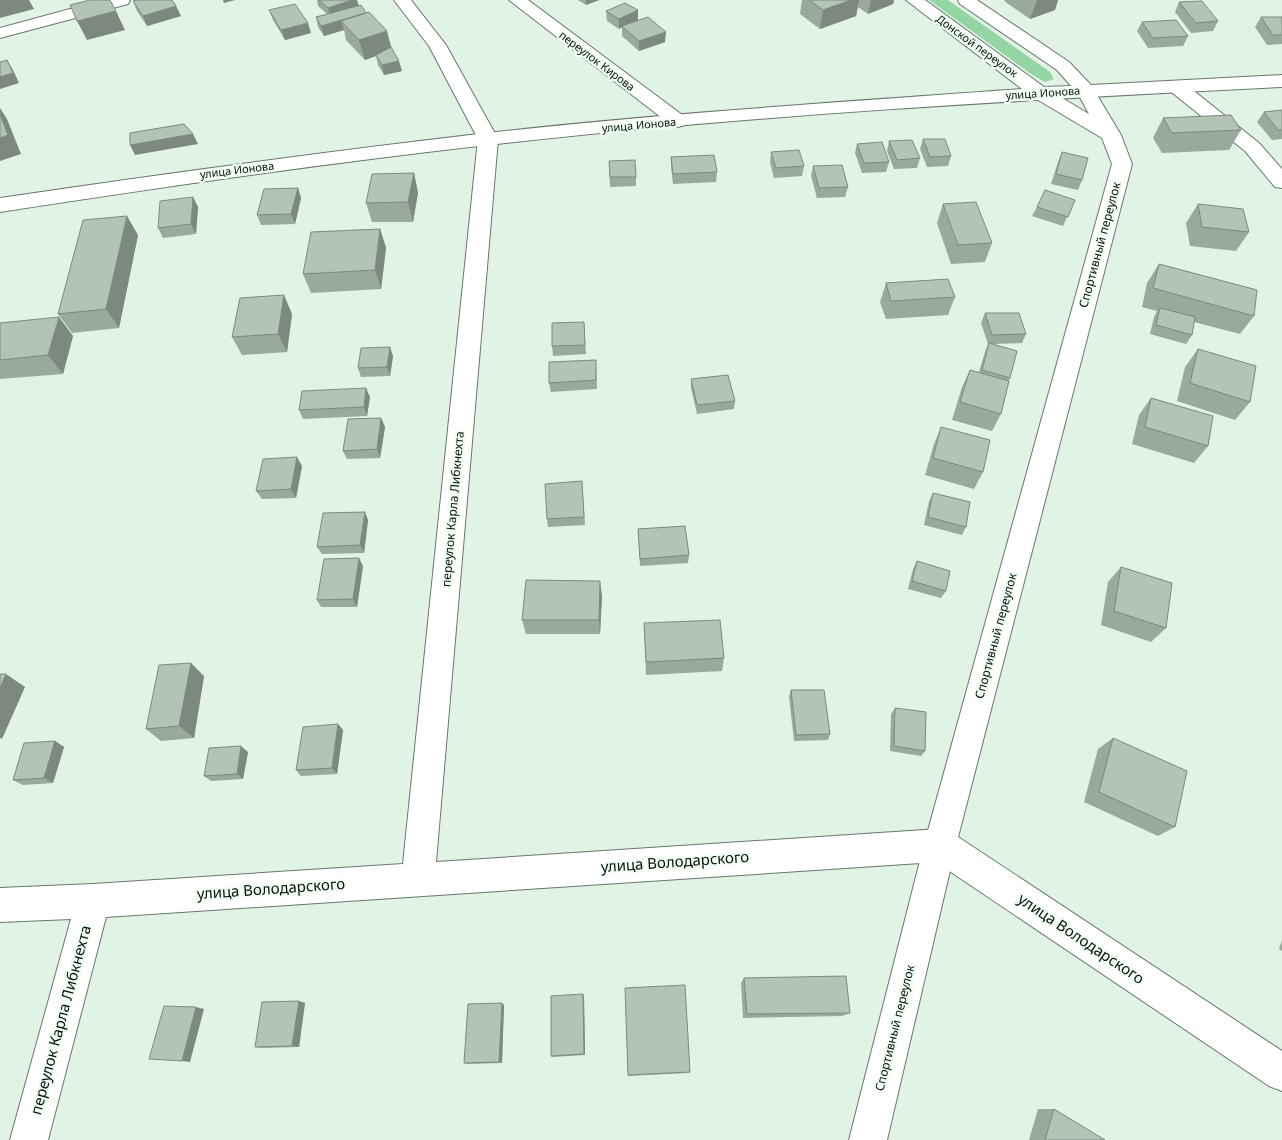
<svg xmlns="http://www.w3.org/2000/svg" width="1282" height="1140" viewBox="0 0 1282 1140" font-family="'Noto Sans',sans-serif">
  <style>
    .green { fill: #94d6a3 }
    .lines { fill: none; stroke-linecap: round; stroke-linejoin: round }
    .minor-casing { stroke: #68786b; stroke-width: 2 }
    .tertiary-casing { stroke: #68786b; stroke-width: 2 }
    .secondary-casing { stroke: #68786b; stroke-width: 2 }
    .minor { fill: #fff; fill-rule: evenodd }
    .tertiary { fill: #fff; fill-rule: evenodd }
    .secondary { fill: #fff; fill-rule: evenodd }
    .wall { fill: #99a99c }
    .shaded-wall { fill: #7d897f }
    .building { fill: #b2c4b5; stroke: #7d897f }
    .labels { text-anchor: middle; stroke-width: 4.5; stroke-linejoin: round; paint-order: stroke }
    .far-street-label { font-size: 11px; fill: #0a100b; stroke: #f0fff3 }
    .street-label { font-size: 12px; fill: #0a100b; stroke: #f0fff3 }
    .near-street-label { font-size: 15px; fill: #0a100b; stroke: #f0fff3 }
  </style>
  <rect width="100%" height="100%" fill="#e1f3e4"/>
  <path class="green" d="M929 0H948L1050 72 1054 79 1045 82 1031 74Z"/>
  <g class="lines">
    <g class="minor-casing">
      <path id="minor" d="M103 0H130L128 4 0 38V28Z
        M394 0H411L446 45 498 139 436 862 940 829 952 833 1282 1051V1091L1269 1086 936 862 106 917 48 1140H10L71 919 0 922V888L93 884 403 864 478 139 429 46Z
        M509 0H528L685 117 688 121 685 125 678 127 671 125Z
        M1177 81 1184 83 1259 143 1282 169V188L1275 187 1245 151 1170 91 1168 87 1170 83Z"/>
    </g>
    <g class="tertiary-casing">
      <path id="tertiary" d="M1085 84 1092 86 1094 90 1121 135 1132 164 956 845 887 1140H849L924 845 1112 164 1102 138 1033 97 1031 93 1033 89 1040 87 1047 89 1089 114 1076 90 1078 86Z"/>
    </g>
    <g class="secondary-casing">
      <path id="secondary" d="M906 0H925L1044 87 1071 86 1057 70 960 4 958 0H977L1069 62 1091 85 1282 75V87C1017 100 751 115 488 145 325 163 162 187 0 212V198C162 174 324 152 487 133 665 113 844 102 1022 89Z"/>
    </g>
    <use href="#minor" class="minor"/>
    <use href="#tertiary" class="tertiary"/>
    <use href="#secondary" class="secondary"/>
  </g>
  <path class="wall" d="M317 0H357L359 6 391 47 402 71 384 75 378 65 376 56 365 60 346 40 344 30 324 36 318 27 316 17 327 14 318 6Z
    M578 0H599L586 5Z
    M802 0H894L893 4 868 14 858 7 856 16 820 29 800 14Z
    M1005 0H1058L1055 10 1030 19 1004 1Z
    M133 1 176 6 181 16 147 26 137 11Z
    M1179 2 1218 21 1213 31 1191 33 1175 12Z
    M269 10 311 33 285 40 273 20Z
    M638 10V20L665 42 639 51 622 36V27L619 29 607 21 606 11Z
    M1261 17H1282V44L1267 45 1255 27Z
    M1142 22 1188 36 1183 46 1148 48 1137 31Z
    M1282 110V139L1272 140 1257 122 1264 112Z
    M1163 118 1241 130 1229 150 1162 153 1153 138Z
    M923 139 951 156 948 166 927 167 920 149Z
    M889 141 920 158 917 168 894 169 887 151Z
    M857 144 889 162 886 172 862 173 855 153Z
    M771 152 804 166 802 176 774 178 770 162Z
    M1062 152 1082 180 1078 190 1051 184 1058 162Z
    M671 157 717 172 716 182 673 184 671 167Z
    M609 161 636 177V186L610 187Z
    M813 166 848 187 845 197 817 198 811 176Z
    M414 173 418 193 413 222H372L366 203Z
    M298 188 301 198 295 224 261 225 257 215Z
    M193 197 198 207 196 234 163 238 158 228Z
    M1075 200 1063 226 1032 216 1037 207Z
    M943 204 992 243 985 262 951 264 937 223Z
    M1198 204 1249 232 1236 251 1190 246 1186 223Z
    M380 229 386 248 381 289 311 293 303 274Z
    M138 235 119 328 72 333 58 314Z
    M1159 264 1254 316 1240 334 1194 322 1192 335 1186 344 1150 334 1154 317 1157 311 1142 307 1147 283Z
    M886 283 955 297 948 315 886 319 880 302Z
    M985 313 1026 334 1022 343 991 344 1010 378 1009 380 1001 414 992 431 952 420 962 387 970 370 979 372 985 352 988 344 981 323Z
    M292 314 287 352 242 355 232 337Z
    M584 322 586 354 553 356 552 346Z
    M0 323 73 336 63 374 0 379Z
    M1198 349 1250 402 1235 420 1177 401 1185 367Z
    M393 356 390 376 361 377 358 368Z
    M596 360 597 389 551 392 549 383Z
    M691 379 735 401 734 409 697 414 691 388Z
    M370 397 367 416 303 419 299 410Z
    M1151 398 1208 446 1194 463 1132 444 1139 415Z
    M381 418 385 427 380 458 347 459 343 451Z
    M941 427 983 472 974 489 925 475 934 444Z
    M302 466 296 498 262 499 256 491Z
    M582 481 585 525 548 527 547 519Z
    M933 493 966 527 962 535 924 525 929 501Z
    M368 520 364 553 322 554 317 547Z
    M638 529 689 555 688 563 640 566Z
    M917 561 946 591 941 598 908 589 913 569Z
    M363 566 357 607H321L317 600Z
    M1121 567 1166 628 1151 642 1101 625 1108 582Z
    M602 596 600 634H526L522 620Z
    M644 623 724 658 722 671 646 675Z
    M204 676 194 738 161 741 146 729Z
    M791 690 830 734 828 740 794 741 789 697Z
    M895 708 925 751 921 756 890 751 891 714Z
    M338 724 343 730 337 774 301 776 296 770Z
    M1113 738 1175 827 1158 836 1084 802 1098 749Z
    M55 741 64 747 53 783 23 785 13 780Z
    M248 752 243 779 211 781 204 776Z
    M1282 940V951L1279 949Z
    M744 978 850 1013 842 1016 743 1018 741 983Z
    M584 996 585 1055 552 1057 551 1056Z
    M299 1001 305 1003 299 1047 262 1048 255 1047Z
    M504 1005 502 1063 468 1064 464 1063Z
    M690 1072 688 1073 628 1076V1075Z
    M1038 1109H1054L1105 1140H1029Z"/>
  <path class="shaded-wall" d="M0 0H29L34 9 0 18Z
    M223 0H235L224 3Z
    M352 0H357L359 8 331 18 328 8Z
    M586 0H599L586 5Z
    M851 0H859L856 16 820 29 823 10Z
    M871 0H894L893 4 868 14Z
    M1037 0H1058L1055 10 1030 19Z
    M176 6 181 16 147 26 143 16Z
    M638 10V20L622 26V27L619 29V19Z
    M116 11 125 30 87 40 77 21Z
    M367 13 341 21 344 30 324 36 321 26Z
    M308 23 311 33 285 40 281 30Z
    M387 31 392 50 365 60 359 40Z
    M666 32 665 42 639 51V41Z
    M7 60 13 70 19 83 0 89V77Z
    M399 61 402 71 384 75 382 65Z
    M0 108 7 119 21 154 0 161Z
    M193 134 198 144 135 155 130 145Z
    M414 173 418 193 413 222 408 202Z
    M298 188 301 198 295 224 291 214Z
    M193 197 198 207 196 234 191 224Z
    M127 216 138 235 119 328 106 309Z
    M380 229 386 248 381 289 375 270Z
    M284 295 292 314 287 352 278 334Z
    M59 317 73 336 63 374 48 355Z
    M390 347 393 356 390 376 387 367Z
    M366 388 370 397 367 416 364 407Z
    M381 418 385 427 380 458 377 449Z
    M297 457 302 466 296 498 291 489Z
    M365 512 368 520 364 553 360 545Z
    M359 558 363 566 357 607 353 599Z
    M600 581 602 596 600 634 599 620Z
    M191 663 204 676 194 738 179 726Z
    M6 674 25 687 2 739 0 738V688Z
    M338 724 343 730 337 774 332 768Z
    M55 741 64 747 53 783 44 778Z
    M241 746 248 752 243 779 237 774Z
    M583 994 584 996 585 1055 584 1054Z
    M299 1001 305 1003 299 1047 292 1046Z
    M502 1003 504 1005 502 1063 499 1062Z
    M196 1007 204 1009 190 1062 182 1061Z"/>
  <path class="building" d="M90 0H110L116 11 77 21 70 5Z
    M136 0H172L176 6 143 16 133 1Z
    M319 0H352L328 8Z
    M809 0H851L823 10Z
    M1202 1 1218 21 1196 23 1179 2Z
    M625 3 638 10 619 19 606 11Z
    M295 4 308 23 281 30 269 10Z
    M361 5 366 13 321 26 316 17Z
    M369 12 387 31 359 40 341 21Z
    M648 17 666 32 639 41 622 26Z
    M1261 17H1282V35H1273Z
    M1176 20 1188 36 1153 38 1142 22Z
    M391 47 399 61 382 65 376 55Z
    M7 60 13 73 0 77V62Z
    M1282 110V130H1278L1264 112Z
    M0 114 8 135 0 138Z
    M1231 115 1241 130 1172 133 1163 118Z
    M184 124 193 134 130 145V133Z
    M923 139H945L951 156 930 157Z
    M912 140 920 158 897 160 889 141Z
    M882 142 889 162 864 163 857 144Z
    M799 150 804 166 776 168 771 152Z
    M1062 152 1088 158 1082 180 1056 174Z
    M714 155 717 172 673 174 671 157Z
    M635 160 636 177H610L609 161Z
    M842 165 848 187 819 188 813 166Z
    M414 173 408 202 366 203 372 174Z
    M298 188 291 214 257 215 264 189Z
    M1045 190 1075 200 1068 217 1037 207Z
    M193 197 191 224 158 228 160 201Z
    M976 202 992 243 958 245 943 204Z
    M1198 204 1243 209 1249 232 1202 227Z
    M127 216 106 309 58 314 83 220Z
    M380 229 375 270 303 274 311 232Z
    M1159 264 1257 290 1254 316 1153 288Z
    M948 279 955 297 891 301 886 283Z
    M284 295 278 334 232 337 240 298Z
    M1160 308 1195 317 1192 335 1156 325Z
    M985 313H1019L1026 334 992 335Z
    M59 317 48 355 0 360V323Z
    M584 322 585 345 552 346V323Z
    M989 343 1017 351 1010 378 982 370Z
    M390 347 387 367 358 368 361 348Z
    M1198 349 1256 366 1250 402 1190 383Z
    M596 360V380L549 383V362Z
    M970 370 1009 381 1001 414 960 402Z
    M728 375 735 401 697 405 691 379Z
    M366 388 364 407 299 410 302 391Z
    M1151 398 1213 416 1208 446 1145 427Z
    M381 418 377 449 343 451 348 419Z
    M941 427 990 440 983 472 933 458Z
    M297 457 291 489 256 491 263 459Z
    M582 481 584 517 547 519 545 484Z
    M933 493 970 502 966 527 928 517Z
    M365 512 360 545 317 547 323 513Z
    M685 526 689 555 640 559 638 529Z
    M359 558 353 599 317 600 324 559Z
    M917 561 950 571 946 591 912 581Z
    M1121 567 1172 583 1166 628 1114 611Z
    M526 580 600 581 599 620H522Z
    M720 620 724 658 646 662 644 623Z
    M191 663 179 726 146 729 159 665Z
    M0 674H6L0 688Z
    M791 690H824L830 734 796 735Z
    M895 708 926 712 925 751 894 746Z
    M338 724 332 768 296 770 303 727Z
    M1113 738 1187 771 1175 827 1099 792Z
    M55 741 44 778 13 780 24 743Z
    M241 746 237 774 204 776 209 748Z
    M846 976 850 1013 747 1014 744 978Z
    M685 985 690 1072 628 1075 625 988Z
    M583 994 584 1054 551 1056V996Z
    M299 1001 292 1046 255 1047 262 1002Z
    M502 1003 499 1062 464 1063 468 1004Z
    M164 1006 196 1007 182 1061 149 1059Z
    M1054 1109 1105 1140H1045Z"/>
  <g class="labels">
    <g class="far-street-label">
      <text transform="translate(977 46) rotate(36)" y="4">Донской переулок</text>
      <text transform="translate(597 61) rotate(37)" y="4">переулок Кирова</text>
      <text transform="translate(1043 93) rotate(-4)" y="4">улица Ионова</text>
      <text transform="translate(639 125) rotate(-5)" y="4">улица Ионова</text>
      <text transform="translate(237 170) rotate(-7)" y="4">улица Ионова</text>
    </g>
    <g class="street-label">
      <text transform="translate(1100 245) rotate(-75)" y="4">Спортивный переулок</text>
      <text transform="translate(453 509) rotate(-85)" y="4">переулок Карла Либкнехта</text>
      <text transform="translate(996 636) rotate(-75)" y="4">Спортивный переулок</text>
      <text transform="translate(895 1028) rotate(-76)" y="4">Спортивный переулок</text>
    </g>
    <g class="near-street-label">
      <text transform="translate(675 862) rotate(-4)" y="5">улица Володарского</text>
      <text transform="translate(271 889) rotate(-4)" y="5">улица Володарского</text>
      <text transform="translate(1081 939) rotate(34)" y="5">улица Володарского</text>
      <text transform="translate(61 1020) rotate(-75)" y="5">переулок Карла Либкнехта</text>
    </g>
  </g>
</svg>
